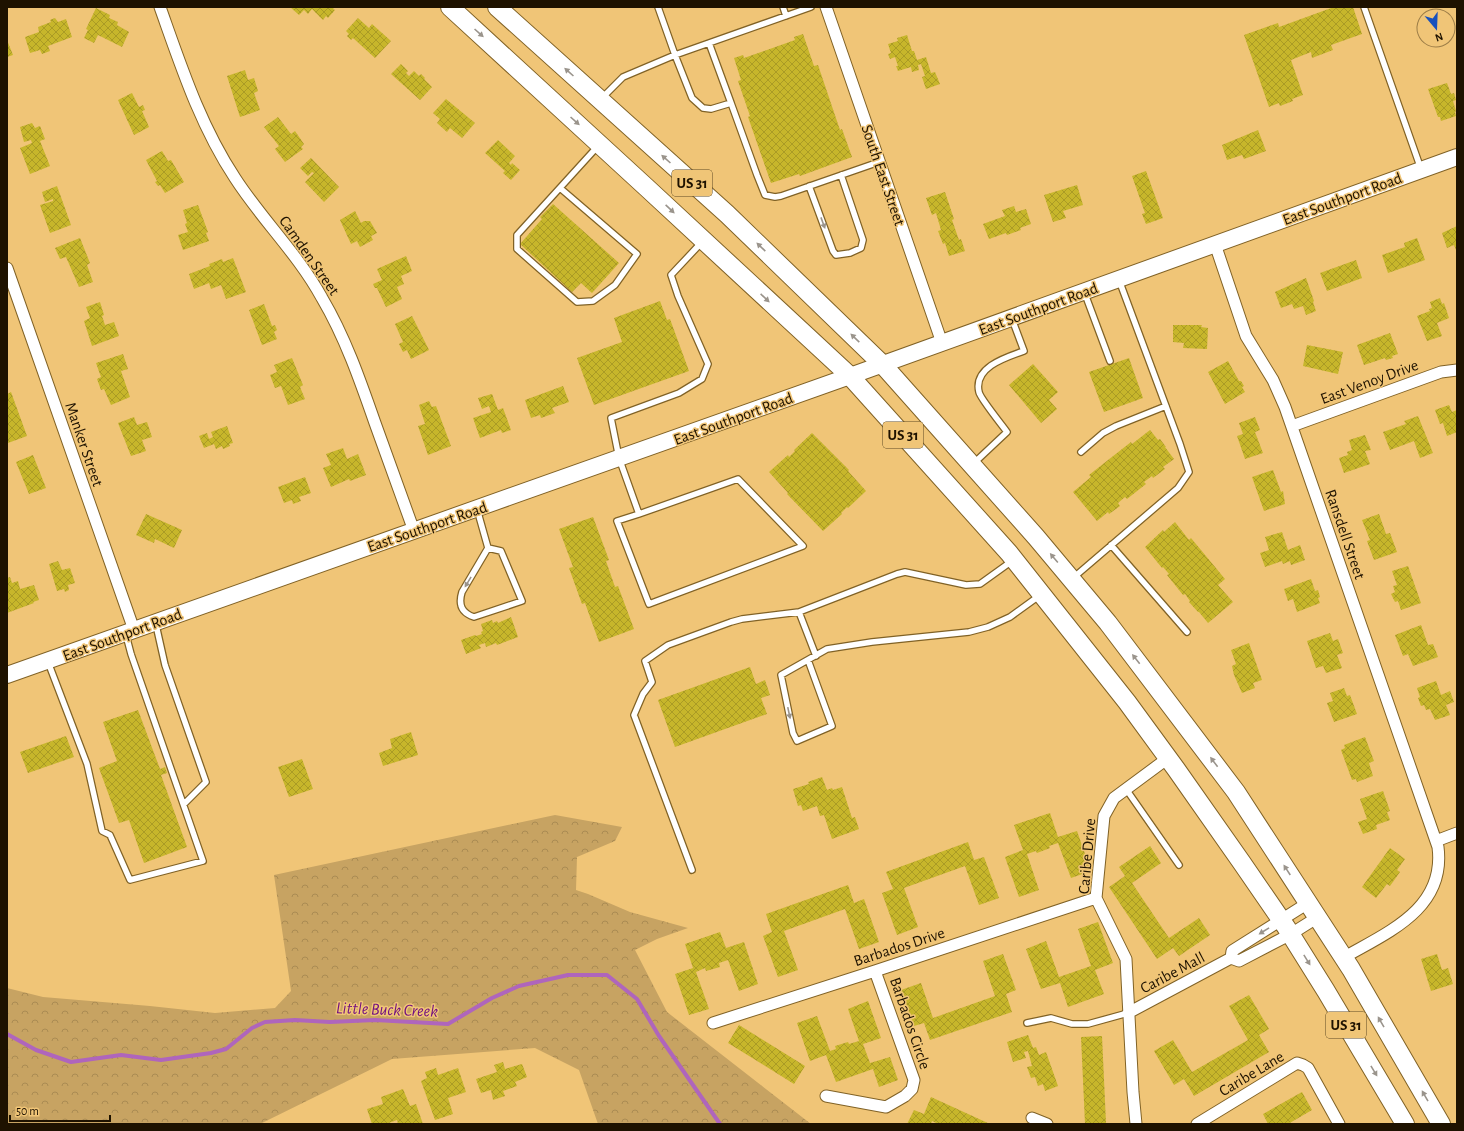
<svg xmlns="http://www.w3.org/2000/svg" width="1464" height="1131" viewBox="0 0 1464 1131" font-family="'Alegreya Sans',sans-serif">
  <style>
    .forest { fill: url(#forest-crowns) }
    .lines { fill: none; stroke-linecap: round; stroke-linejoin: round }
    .stream { stroke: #af65bc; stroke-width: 4 }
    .building { fill: url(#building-cross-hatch) }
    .lane-casing { stroke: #806226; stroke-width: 8 }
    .street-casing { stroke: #806226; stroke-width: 13 }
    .secondary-casing { stroke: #806226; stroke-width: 18 }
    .primary-casing { stroke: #806226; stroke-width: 20 }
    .lane { stroke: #fff; stroke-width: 5.5 }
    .street { stroke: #fff; stroke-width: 11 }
    .secondary { stroke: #fff; stroke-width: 16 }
    .primary { stroke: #fff; stroke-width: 18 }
    .oneway { fill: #9a948c }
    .labels { text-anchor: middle; stroke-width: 3; stroke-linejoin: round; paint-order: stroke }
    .shield { fill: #f0c577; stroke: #5d4824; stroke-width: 1 }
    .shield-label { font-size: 15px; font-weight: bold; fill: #1e1200 }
    .street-label { font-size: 16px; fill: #1e1200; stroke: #f0c577 }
    .water-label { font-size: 17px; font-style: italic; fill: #711080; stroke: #f0c577 }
  </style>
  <defs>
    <pattern id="forest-crowns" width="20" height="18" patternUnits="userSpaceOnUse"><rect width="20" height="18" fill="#c7a362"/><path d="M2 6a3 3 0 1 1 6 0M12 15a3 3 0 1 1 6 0" fill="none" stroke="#aa8b53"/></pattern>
    <pattern id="building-cross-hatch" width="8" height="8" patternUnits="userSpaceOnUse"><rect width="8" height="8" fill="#c7b62b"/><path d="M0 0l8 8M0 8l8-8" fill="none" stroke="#aa9b25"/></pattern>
  </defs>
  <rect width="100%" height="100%" fill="#f0c577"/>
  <path class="forest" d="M555 815 622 827 615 841 577 857 576 890 588 894 630 912 688 928 657 939 635 950 667 1012 811 1124H598L579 1070 535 1048 392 1059 260 1124H7V988L43 997 150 1006 215 1013 275 1008 291 991 274 875Z"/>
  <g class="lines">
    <path class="stream" d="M7 1034 36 1050 71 1062 121 1055 161 1060 211 1053 226 1049 252 1028 265 1022 295 1020 330 1022 375 1020 448 1024 492 998 519 986 568 975H607L637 999 659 1036 720 1124"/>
  </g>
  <path class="building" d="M290 7H335L333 9 335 10 328 18 326 16 323 20 312 9 308 14 304 10 299 15Z
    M1334 7H1353L1362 34 1331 45 1333 50 1312 58 1311 52 1291 60 1303 95 1292 99 1293 101 1280 106 1279 103 1269 107 1244 35 1278 23 1279 27Z
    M96 8 110 15 109 18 118 22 117 25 129 32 122 47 98 35 94 43 84 38 88 30 86 29Z
    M55 18 58 22 66 19 72 37 48 46 50 51 42 54 40 50 30 53 25 37 39 32 38 27 51 22 50 20Z
    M358 18 369 28 372 24 391 41 375 58 353 38 351 40 347 36 349 34 346 31Z
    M803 34 814 66 818 65 840 130 842 129 852 157 800 176 799 174 771 183 748 117 750 116 738 81 741 80 734 58 743 55 744 58 795 40 794 37Z
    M907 35 912 51H914L917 60 926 57 931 73 935 72 940 84 926 89 922 77 925 76 921 64 918 65 919 70 912 72 911 67 898 71 896 66H898L895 57 890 59 888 54 891 53 888 44 898 41 897 38Z
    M7 40 13 55 7 57Z
    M401 64 408 71 406 73 409 76 414 71 419 76 421 74 425 78 424 79 432 87 420 100 391 74Z
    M245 70 248 80 254 78 258 91 254 93 260 110 240 117 227 76Z
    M1447 83 1451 94 1454 93 1456 100 1453 101 1456 111 1455 112 1456 116 1441 121 1440 117H1438L1428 89Z
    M132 93 139 107 143 105 145 110 142 111 149 127 134 135 118 100Z
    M446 99 475 123 462 138 450 128 447 132 437 123 440 119 433 113Z
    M278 117 291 134 295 131 304 144 301 147 303 149 285 162 275 149 279 146 264 127Z
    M32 123 35 128 40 126 45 139 40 141 50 166 30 174 20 148 32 143 31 140 24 142 20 127Z
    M1258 130 1266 151 1244 159 1242 155 1227 160 1222 145Z
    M498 140 515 156 509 163 511 165 512 163 520 170 511 180 503 173 505 171 485 153Z
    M162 151 168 161 171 160 184 182 165 193 160 185 158 186 155 182 157 181 146 160Z
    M311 158 339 187 324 202 305 182 314 173 312 172 308 176 300 168Z
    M1146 171 1163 218 1146 224 1142 214 1145 213 1132 176Z
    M1077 185 1083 205 1063 211 1066 218 1053 222 1044 195Z
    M57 186 71 225 50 233 40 205 53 201V199L45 202 42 192Z
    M945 192 954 219 952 220 959 240 961 239 965 251 949 256 945 243 943 244 938 231 941 230 936 213 932 215 926 198Z
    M553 204 619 263 592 293 581 283 572 292 520 244 542 219 540 217Z
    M198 205 208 232 206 233 209 241 183 250 178 235 188 232 185 224 187 223 183 210Z
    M1014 206 1016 212 1026 209 1031 224 1020 228 1021 230 1007 235 1006 233 989 239 983 224 1005 216 1002 210Z
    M355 211 361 223 364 221H370L377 233 371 236 373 240 360 247 357 241 351 244 340 220Z
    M1457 226V250H1456L1454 245 1447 248 1442 233Z
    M80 238 90 263 87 265 93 282 79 287 66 257 60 259 55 248Z
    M1417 238 1425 260 1388 273 1382 255 1405 247 1404 243Z
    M406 256 412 271 401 276 404 284 397 287 402 299 386 307 377 288H375L373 284 382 280 377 269Z
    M233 258 246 292 226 299 221 285 211 289 209 283 194 289 189 274 210 266 209 264 222 259 223 262Z
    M1356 260 1362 278 1327 291 1320 273Z
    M1306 278 1314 301 1313 302 1316 311 1306 315 1303 306 1294 309 1292 304 1281 308 1275 292Z
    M1440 298 1442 304 1444 303 1449 318 1437 323 1442 336 1427 341 1417 316 1430 311 1429 309 1432 308 1430 302Z
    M660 301 667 320 670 319 689 371 594 405 577 358 622 342 614 318Z
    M100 302 104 315 102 316 105 325 114 322 119 336 92 346 84 321 90 318 86 307Z
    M264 304 272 326 275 325 277 330 274 332 277 339 262 345 249 310Z
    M412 316 429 350 411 359 407 350 403 352 399 344 403 342 395 324Z
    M1173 325H1202L1201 327 1208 328 1207 349 1183 348 1184 343 1173 342Z
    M1390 333 1398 354 1392 356 1393 358 1386 360 1385 358 1364 365 1357 345Z
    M1307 345 1343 352 1338 374 1303 366Z
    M123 354 128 369 121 371 130 397 111 405 104 389 101 390 97 379 101 377 96 363Z
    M292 358 303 385 300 387 305 399 288 405 281 386 275 388 270 375 277 372 274 365Z
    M1129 358 1143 398 1104 412 1089 372Z
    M1228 361 1239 381H1241L1244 386 1242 387 1245 392 1225 404 1208 372Z
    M1033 364 1058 392 1049 400 1057 409 1041 423 1009 385Z
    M563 386 569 402 552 408 555 413 541 418 540 415 531 418 525 400Z
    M11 392 27 436 8 443 7 394Z
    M492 394 498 410 503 408 511 430 502 433 501 430 480 438 473 418 491 412 489 406 482 409 478 398Z
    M429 401 432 407 436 406 451 446 428 455 418 426 425 424 419 405Z
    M1449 405 1452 412 1457 410V432L1447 436 1443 423 1440 424 1435 410Z
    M1418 416 1433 453 1420 458 1414 441 1390 450 1383 432 1406 424 1404 421Z
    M134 417 137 425 147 422 152 437 142 440 146 451 131 456 118 423Z
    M1255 417 1260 430 1255 432 1263 453 1245 459 1237 436 1243 434 1239 423Z
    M227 426 233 443 229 444 230 446 223 449 222 446 216 449 214 444 204 448 199 436 207 433 209 439 213 437 211 432Z
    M1150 430 1158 440 1160 439 1166 447H1165L1174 459 1163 467 1165 469 1153 478 1152 476 1144 482 1146 484 1127 499 1125 497 1118 503 1120 506 1109 514 1108 512 1097 521 1073 492 1091 477 1089 475 1131 442 1132 444Z
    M812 433 849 470 848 471 866 491 848 508 847 507 841 513 842 514 823 531 787 494 788 493 769 472 788 455 789 457 795 451 794 450Z
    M1365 435 1371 450 1365 451 1370 464 1344 473 1339 458 1348 455 1347 452 1352 450 1349 440Z
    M343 448 347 459 358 454 366 475 350 481 349 479 331 487 323 468 331 465 326 454Z
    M33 455 46 488 29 494 16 462Z
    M1273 470 1281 492 1283 491 1285 504 1264 511 1252 477Z
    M305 477 311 493 299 497 301 501 293 504 292 500 284 503 278 487Z
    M146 514 182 530 174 548 155 539 154 543 136 535Z
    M1379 514 1386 534 1390 533 1397 552 1374 560 1367 541 1370 540 1362 520Z
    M593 517 609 560 606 561 615 587 618 586 634 629 599 642 585 603 582 604 569 568 573 567 559 529Z
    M1175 522 1189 540 1191 538 1225 579 1218 585 1233 602 1208 623 1199 612H1198L1189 602 1190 601 1185 594 1183 595 1167 575 1169 574 1163 567 1162 568 1145 547 1163 530 1164 532Z
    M1282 532 1288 550 1300 545 1305 560 1291 565 1290 561 1283 564 1282 561 1265 567 1260 553 1269 550 1265 537Z
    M58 561 62 570 70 568 75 583 68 585 69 590 65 592 64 589 57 591 49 564Z
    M1408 566 1421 603 1401 610 1398 601 1395 602 1391 594 1395 592 1393 586 1397 585 1392 571Z
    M10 577 12 583 18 581 20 589 34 585 39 600 33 602 34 603 7 613V578Z
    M1311 579 1315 591 1318 590 1320 597 1318 598 1320 603 1297 612 1293 599 1288 601 1284 589Z
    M511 617 518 637 497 645 496 643 486 647 485 643 479 645 481 648 466 654 461 640 475 635 476 636 482 634 481 632 483 631 481 624 492 620 493 623 497 621 498 623Z
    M1421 625 1428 645 1433 644 1438 657 1413 666 1408 654 1403 656 1395 635Z
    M1330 633 1333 641 1338 639 1343 653 1337 655 1342 668 1326 673 1323 666 1316 668 1307 641Z
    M1249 643 1262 680 1253 683 1255 688 1242 693 1234 675 1232 666 1236 664 1231 650Z
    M750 667 756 684 765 680 770 695 761 698 767 714 675 747 658 700Z
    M1436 681 1441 695 1450 691 1454 702 1446 705 1450 715 1435 720 1430 709 1426 710 1424 705 1421 706 1418 698 1420 697 1417 688Z
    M1344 688 1347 696 1350 695 1357 714 1334 722 1327 703 1333 701 1330 693Z
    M138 710 160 769 165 767 167 773 161 775 187 847 144 863 129 820 119 823 99 768 117 761 103 722Z
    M411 732 418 755 383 766 379 753 392 748 390 739Z
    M66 736 74 757 28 773 20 752Z
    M1365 737 1374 761 1369 763 1373 776 1357 782 1356 779 1352 780 1341 750 1345 748 1344 745Z
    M302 759 313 789 289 797 278 767Z
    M822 777 827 790 832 788 833 790 842 787 852 818 855 817 859 829 832 839 824 815 820 816 817 806 803 811 801 805 798 806 793 789 809 784 808 782Z
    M1383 791 1390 811 1387 812 1390 820 1376 825 1377 829 1363 834 1358 822 1367 819 1360 799Z
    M1050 813 1058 837 1077 831 1091 871 1071 878 1058 843 1049 846 1050 848 1037 853 1036 851 1027 854 1039 890 1019 897 1005 857 1023 850 1014 825Z
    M968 842 974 860 984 857 999 898 979 905 965 866 904 888 918 927 897 935 882 893 893 889 886 872Z
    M1150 846 1161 863 1132 883 1169 938 1199 918 1210 935 1179 956 1173 948 1157 959 1109 887 1125 876 1119 867Z
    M1390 848 1405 859 1397 870 1400 872 1390 886 1387 884 1376 898 1362 887Z
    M848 885 854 903 864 899 879 942 859 949 845 909 784 931 798 970 778 977 763 936 772 932 766 914Z
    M1098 922 1113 963 1095 970 1104 994 1068 1007 1060 983 1041 989 1026 949 1046 941 1059 977 1091 966 1078 929Z
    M720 932 726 948 744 942 758 984 739 991 728 960 719 963 720 967 706 971 705 968 696 972 709 1009 689 1015 675 974 693 968 685 944Z
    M1003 954 1016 990 1006 994 1012 1012 930 1040 924 1023 914 1026 901 990 921 983 933 1018 995 996 983 961Z
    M1437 954 1442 970 1448 968 1453 984 1431 991 1421 959Z
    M1249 995 1269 1029 1259 1035 1269 1052 1194 1096 1184 1079 1174 1085 1154 1051 1173 1040 1192 1072 1248 1040 1229 1006Z
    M868 1001 881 1038 863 1044 870 1063 890 1057 898 1080 879 1087 873 1069 836 1082 826 1055 810 1061 797 1023 817 1016 830 1051 836 1049 835 1046 848 1042 849 1044 859 1041 848 1009Z
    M739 1025 805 1066 794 1084 728 1043Z
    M1028 1035 1033 1048 1036 1047 1039 1055 1046 1052 1058 1086 1045 1091 1043 1084 1038 1086 1035 1077 1031 1078 1027 1067 1032 1066 1028 1051 1024 1052 1026 1058 1013 1062 1007 1042Z
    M1102 1036 1106 1123 1085 1124 1081 1037Z
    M503 1062 505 1069 522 1064 527 1077 515 1082 517 1086 503 1091 505 1096 493 1100 491 1090 481 1093 476 1079 497 1072 494 1065Z
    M436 1068 438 1075 458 1068 466 1092 448 1098 453 1114 435 1120 421 1081 427 1078 425 1072Z
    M403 1089 410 1106 416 1104 423 1124H398L397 1120 386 1124H372L367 1109 383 1104 381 1097Z
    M1302 1092 1312 1110 1288 1124H1268L1263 1114Z
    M931 1097 990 1124H938L932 1121 931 1124H907L914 1110 924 1114Z"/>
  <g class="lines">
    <g class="lane-casing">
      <path id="lane" d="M658 7 675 55 692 98 703 108 711 109 731 103 709 43
        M783 7 786 16
        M1364 7 1421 169
        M602 98 623 77 675 55 811 7
        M731 103 757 175 765 195 775 197 781 196 879 162
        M809 186 833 251 836 255 850 253 861 248 863 240 841 175
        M560 188 637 254 615 285 593 301 577 302 517 249V235L598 146
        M1085 294 1110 361
        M1081 452 1103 433 1116 426 1166 406
        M974 463 1007 432C1002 425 980 398 979 392 973 367 1007 357 1024 351L1012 319
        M477 509 488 548 462 592C458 605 462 613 474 617L522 601 501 551 488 548
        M639 514 738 479 803 546 649 604 617 521 639 514 619 458 611 418 679 393 702 379 708 364 678 296 671 275 702 242
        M1111 545 1187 632
        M1073 578 1178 488 1189 472 1180 444 1119 280
        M799 612 816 656
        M156 625 165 665 206 782 184 804
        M808 660 832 726 797 741 793 733 781 675 827 649 872 642 969 632 988 627 1010 617 1039 596
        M48 662 87 764 102 831 110 835 130 880 203 861 131 654 126 635
        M1126 789 1179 865
        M692 870 634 715 643 694 652 682 645 661 668 645 731 622 742 619 799 612 897 574 905 572 966 585 980 584 1012 561
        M1027 1023 1051 1018 1072 1024H1088L1128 1013"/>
    </g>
    <g class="street-casing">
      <path id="street" d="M160 7C181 66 200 125 235 178 262 220 298 254 322 298 345 337 360 380 375 423 388 459 401 495 414 531
        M826 7 942 343
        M1215 244 1246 336 1273 380 1285 407 1438 847C1446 909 1388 932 1343 958
        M7 268 134 630
        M1292 426 1441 372 1457 370
        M1436 841 1457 833
        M1231 958 1232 951 1308 903
        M1128 1013 1231 958 1239 961 1291 934 1318 917
        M713 1023 875 971 1096 898
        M826 1096 886 1107 905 1096 912 1089 914 1080 875 971
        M1032 1118 1047 1124
        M1136 1124 1133 1092 1126 959 1096 898 1104 816 1114 798 1168 758
        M1197 1124 1297 1063 1303 1065 1308 1068 1339 1124"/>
    </g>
    <g class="secondary-casing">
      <path id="secondary" d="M7 675 850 376 1457 157"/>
    </g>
    <g class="primary-casing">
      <path id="primary" d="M450 7 646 187 850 376 1009 553 1127 702 1176 769 1242 863 1286 927 1326 991 1405 1124
        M497 7 727 214 883 365 1036 537 1108 623 1236 792 1351 969 1441 1124"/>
    </g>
    <use href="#lane" class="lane"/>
    <use href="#street" class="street"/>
    <use href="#secondary" class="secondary"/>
    <use href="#primary" class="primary"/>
  </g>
  <defs><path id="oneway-solid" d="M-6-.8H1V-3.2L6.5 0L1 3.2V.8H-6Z"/></defs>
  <g class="oneway">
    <use href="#oneway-solid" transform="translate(479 33) rotate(42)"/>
    <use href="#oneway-solid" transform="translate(569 72) rotate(-138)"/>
    <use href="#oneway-solid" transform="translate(575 121) rotate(42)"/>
    <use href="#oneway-solid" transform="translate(666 159) rotate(-138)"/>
    <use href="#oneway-solid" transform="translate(670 209) rotate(43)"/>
    <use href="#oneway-solid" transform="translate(823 223) rotate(70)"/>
    <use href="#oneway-solid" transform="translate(761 247) rotate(-136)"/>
    <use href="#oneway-solid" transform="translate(765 298) rotate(43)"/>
    <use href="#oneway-solid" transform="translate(855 338) rotate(-136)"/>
    <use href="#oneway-solid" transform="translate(1054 558) rotate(-130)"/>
    <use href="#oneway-solid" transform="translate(468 582) rotate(121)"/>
    <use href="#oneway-solid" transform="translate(1136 659) rotate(-128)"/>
    <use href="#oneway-solid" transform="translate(789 713) rotate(78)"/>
    <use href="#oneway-solid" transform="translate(1214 762) rotate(-127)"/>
    <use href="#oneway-solid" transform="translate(1287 870) rotate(-123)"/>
    <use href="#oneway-solid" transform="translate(1264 931) rotate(148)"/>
    <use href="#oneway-solid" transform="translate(1307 960) rotate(58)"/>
    <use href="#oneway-solid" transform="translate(1381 1022) rotate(-120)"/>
    <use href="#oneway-solid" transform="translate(1374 1071) rotate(59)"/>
    <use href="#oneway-solid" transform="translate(1425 1096) rotate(-120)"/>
  </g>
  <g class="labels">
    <g class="shield">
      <rect x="672" y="170" width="40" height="26" rx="3"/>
      <rect x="883" y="422" width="40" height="26" rx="3"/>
      <rect x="1326" y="1012" width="40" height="26" rx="3"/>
    </g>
    <g class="shield-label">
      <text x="692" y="188">US 31</text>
      <text x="903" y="440">US 31</text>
      <text x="1346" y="1030">US 31</text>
    </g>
    <g class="street-label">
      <text transform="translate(884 175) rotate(71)" y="6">South East Street</text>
      <text transform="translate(1342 198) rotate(-20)" y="6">East Southport Road</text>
      <text transform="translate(310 255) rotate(55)" y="6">Camden Street</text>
      <text transform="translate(1038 308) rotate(-20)" y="6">East Southport Road</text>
      <text transform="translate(1369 381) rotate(-20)" y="6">East Venoy Drive</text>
      <text transform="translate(733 418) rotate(-20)" y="6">East Southport Road</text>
      <text transform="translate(85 444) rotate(71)" y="6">Manker Street</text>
      <text transform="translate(427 526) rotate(-19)" y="6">East Southport Road</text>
      <text transform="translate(1346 534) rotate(71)" y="6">Ransdell Street</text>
      <text transform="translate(122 634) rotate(-20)" y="6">East Southport Road</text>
      <text transform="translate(1086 856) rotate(-85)" y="6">Caribe Drive</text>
      <text transform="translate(899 946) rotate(-18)" y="6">Barbados Drive</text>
      <text transform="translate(1172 972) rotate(-28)" y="6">Caribe Mall</text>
      <text transform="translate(911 1023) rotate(71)" y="6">Barbados Circle</text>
      <text transform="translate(1251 1073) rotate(-31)" y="6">Caribe Lane</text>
    </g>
    <g class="water-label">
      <text transform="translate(387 1009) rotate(2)" y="6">Little Buck Creek</text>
    </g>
  </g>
  <rect width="1464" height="1131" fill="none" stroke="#1e1200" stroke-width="16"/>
  <g transform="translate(1436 28) rotate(161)"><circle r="19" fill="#f0c577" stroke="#9c7d47"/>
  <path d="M0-3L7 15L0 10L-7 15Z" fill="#1751bd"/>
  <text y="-6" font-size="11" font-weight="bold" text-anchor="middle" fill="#1e1200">N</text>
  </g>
  <path d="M10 1115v6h100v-6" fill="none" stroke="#1e1200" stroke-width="2"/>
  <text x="16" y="1115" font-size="12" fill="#1e1200" stroke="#f0c577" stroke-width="3" paint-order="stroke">50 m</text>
</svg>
